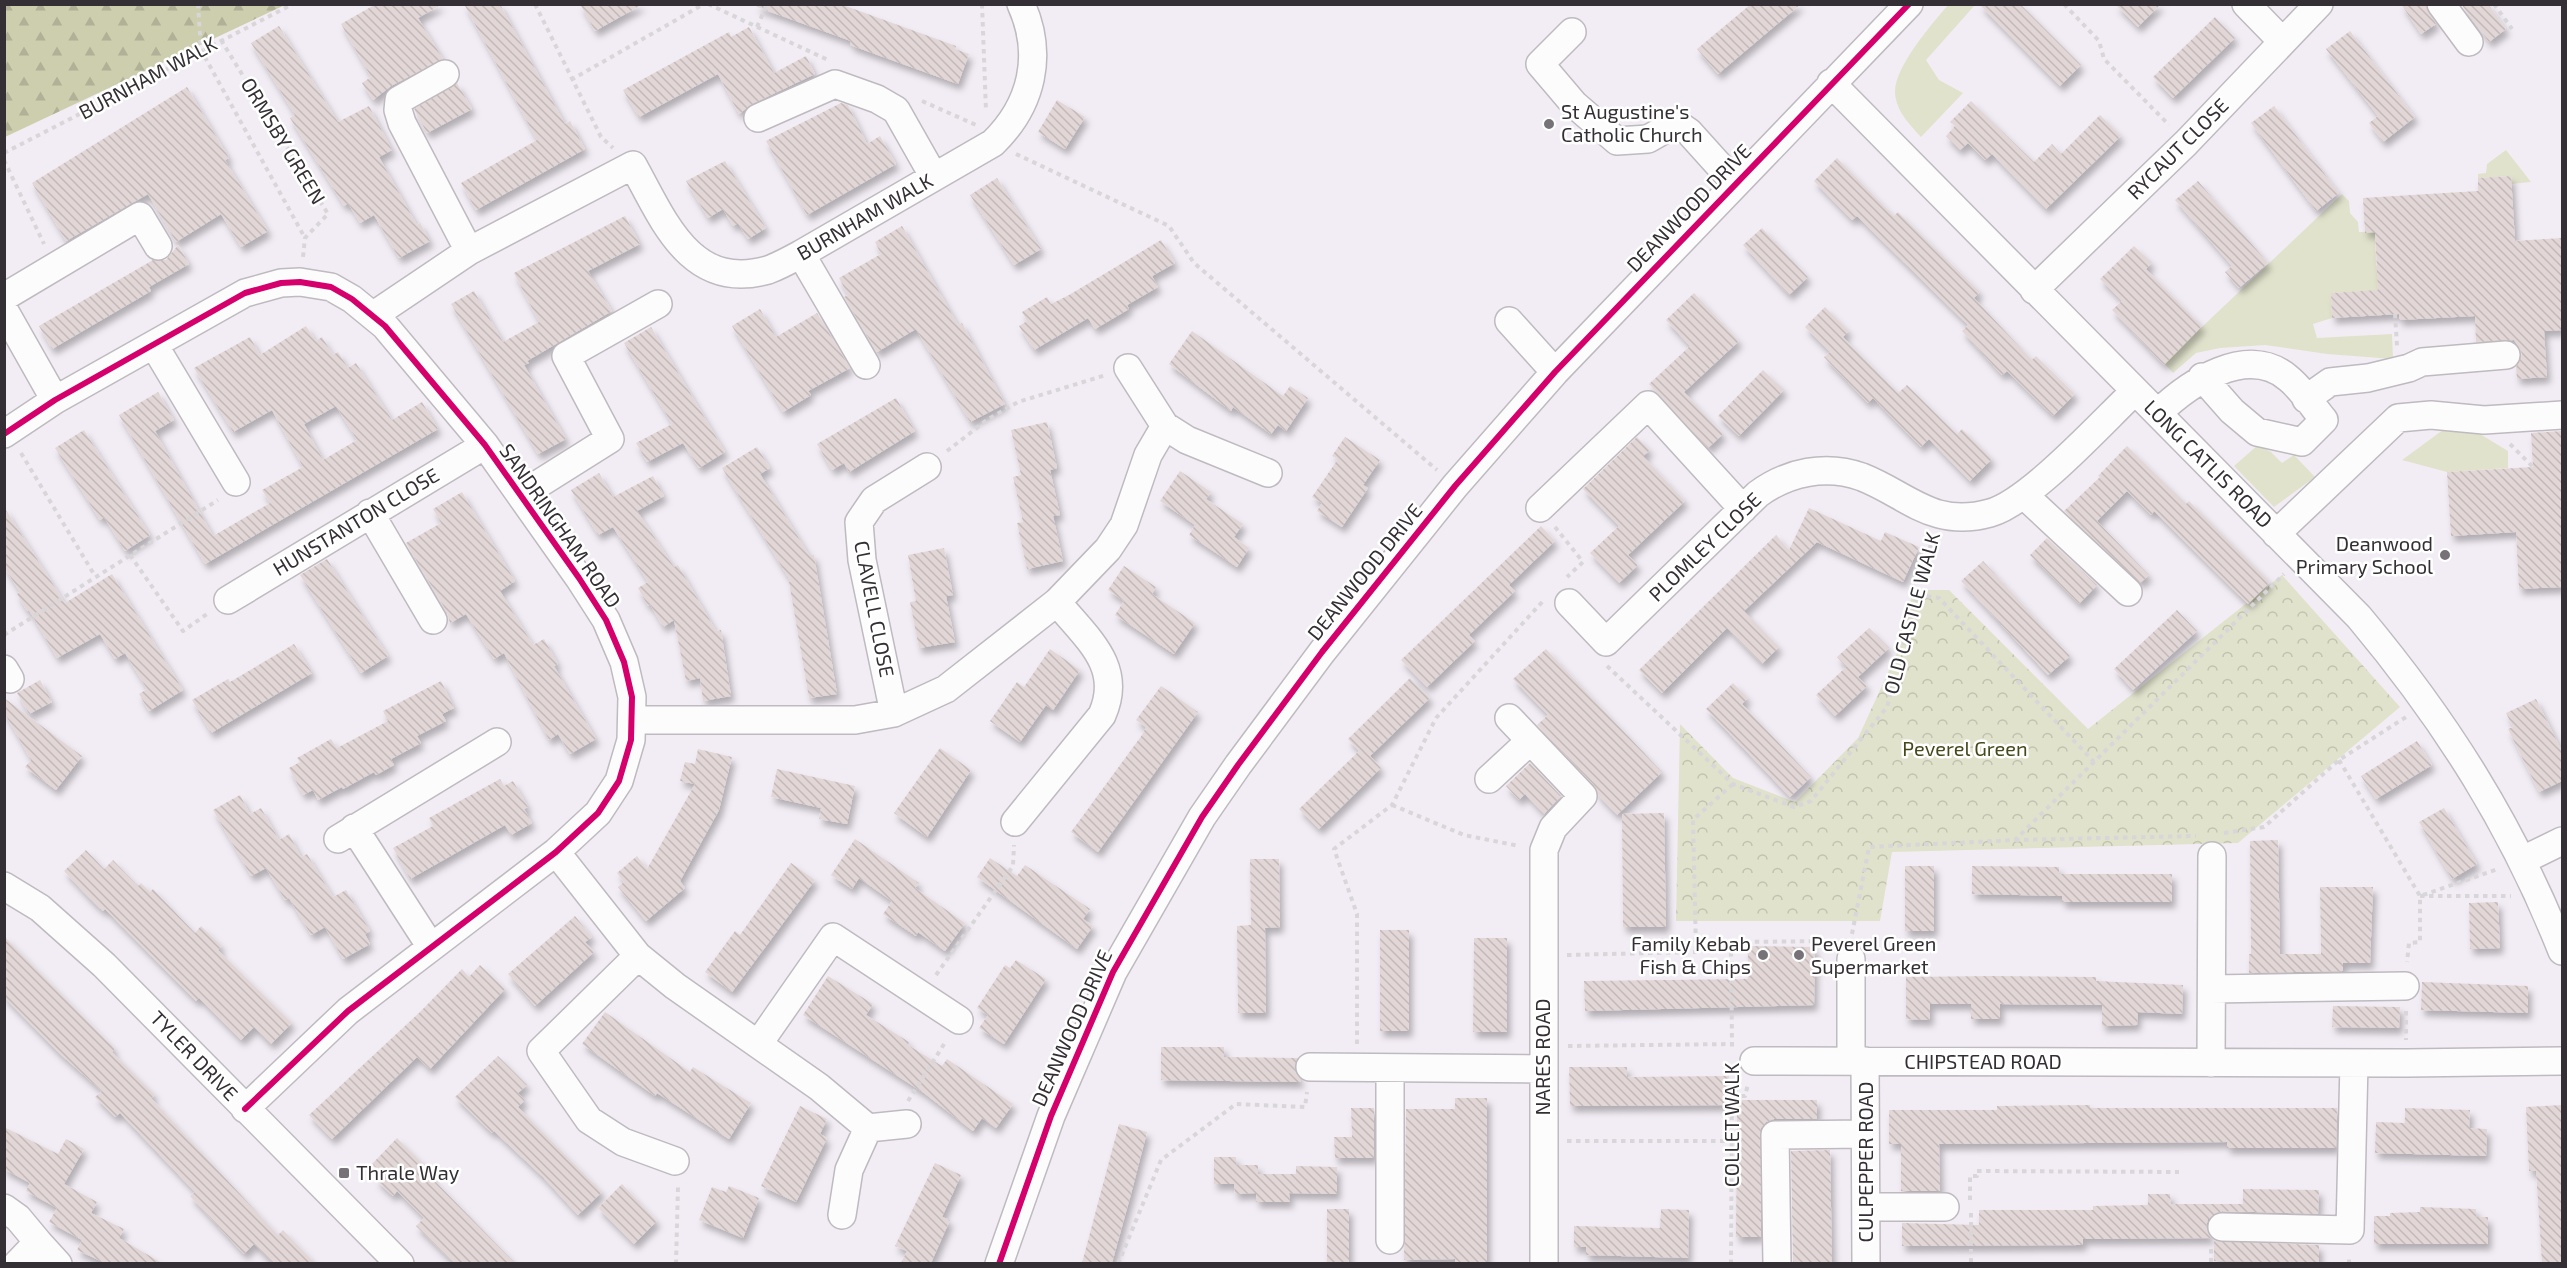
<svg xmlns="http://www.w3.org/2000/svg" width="2567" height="1268" viewBox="0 0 2567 1268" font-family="'Exo 2',sans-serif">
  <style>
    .green { fill: #e1e2cc }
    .forest { fill: url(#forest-firs) }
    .park { fill: url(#park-crowns) }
    .building { fill: url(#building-back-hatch); fill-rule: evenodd; filter: url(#shadow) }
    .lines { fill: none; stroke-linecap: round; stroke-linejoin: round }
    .minor-casing { stroke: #bebabf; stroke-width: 30 }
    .path { stroke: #d8d6d9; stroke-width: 4; stroke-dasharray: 4.5 4.5; stroke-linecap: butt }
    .minor { stroke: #fdfcfd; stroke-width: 27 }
    .cycleway-casing { stroke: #fff; stroke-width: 10 }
    .cycleway { stroke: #d6006c; stroke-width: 6 }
    .poi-dot { fill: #767277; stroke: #fff; stroke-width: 2 }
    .labels { text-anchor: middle; stroke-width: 5; stroke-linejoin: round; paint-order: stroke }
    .street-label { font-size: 20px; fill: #332f34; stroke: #fff }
    .poi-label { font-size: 20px; fill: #332f34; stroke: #fff; text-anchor: start }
    .park-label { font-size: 20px; fill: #464a1a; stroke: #fff }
  </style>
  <defs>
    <pattern id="forest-firs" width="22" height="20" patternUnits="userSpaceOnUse" patternTransform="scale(1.5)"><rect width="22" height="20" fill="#ccceae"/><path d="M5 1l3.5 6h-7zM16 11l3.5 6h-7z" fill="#b0b196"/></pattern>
    <pattern id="park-crowns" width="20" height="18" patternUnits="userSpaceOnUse" patternTransform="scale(1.5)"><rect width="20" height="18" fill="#e1e2cc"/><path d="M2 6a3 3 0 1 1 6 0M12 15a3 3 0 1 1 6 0" fill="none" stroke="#c2c2b0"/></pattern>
    <pattern id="building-back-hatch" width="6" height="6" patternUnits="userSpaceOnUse" patternTransform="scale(1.5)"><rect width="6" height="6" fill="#e2d7d6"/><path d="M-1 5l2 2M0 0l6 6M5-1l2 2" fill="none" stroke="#c2b9b8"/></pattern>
    <filter id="shadow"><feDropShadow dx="3.5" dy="6" stdDeviation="3" flood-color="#0004"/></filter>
  </defs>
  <rect width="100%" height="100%" fill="#f2edf4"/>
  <path class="green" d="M1948 5H1975L1926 60 1939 80 1963 93 1921 137C1910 125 1896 111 1895 93 1894 67 1932 24 1948 5Z
    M2506 150 2531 182 2511 184V176L2478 178V174L2486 173 2487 164Z
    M2342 194 2349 201 2350 213 2358 222 2359 232H2375L2376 264 2386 290 2331 293 2332 318 2313 324 2317 338 2392 334 2393 359 2327 354 2265 345 2220 348 2196 353 2173 373 2164 363Z
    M2447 427 2470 428 2508 451V468L2447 472 2402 460Z
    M2258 445 2271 452 2282 463 2294 455 2315 477 2274 507 2234 466Z"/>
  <path class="forest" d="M5 4H285V5L5 137Z"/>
  <path class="park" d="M2282 575 2400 707 2238 843 1892 852 1880 921H1676L1680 724 1733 778 1795 802 1858 738 1897 653 1901 629 1914 590H1949L2088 729Z"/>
  <path class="building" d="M376 4H442L418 18 443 59 391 86 373 100 362 83 371 77 341 24Z
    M464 4H500L565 124 570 121 585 149 476 210 461 183 537 140Z
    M580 4H643L595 31Z
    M757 4H840L956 46 955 49 969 54 958 84 850 45 851 41 757 7Z
    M1751 4H1801L1718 74 1697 49Z
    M1979 4H2020L2081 65 2060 86Z
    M2115 4H2161L2138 27Z
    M2401 4H2425L2436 24 2421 34Z
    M2461 4H2488L2506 29 2489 42Z
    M2215 17 2235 38 2173 98 2153 77Z
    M279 26 338 122 369 106 392 150 379 157 417 225 420 223 430 241 399 258 374 215 360 223 348 203 344 206 290 118 295 115 251 43Z
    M749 27 774 73 806 56 815 74 752 104 739 114 718 74 639 117 623 90 729 32 731 37Z
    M2350 31 2415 117 2383 142 2369 123 2378 116 2326 49Z
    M457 83 472 109 427 133 414 109Z
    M187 87 229 158 225 160 268 231 241 247 221 214 176 242 148 194 66 241 32 183Z
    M1057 100 1085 117 1065 149 1038 132Z
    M1971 101 2034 162 2052 144 2061 154 2100 115 2121 136 2046 209 1992 154 1985 160 1968 143 1960 150 1946 136 1955 126 1950 122Z
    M841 103 848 105 867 144 880 136 896 164 807 215 766 141Z
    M2274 106 2339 193 2316 211 2251 123Z
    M1837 158 1894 216 1898 212 1980 292 1974 298 2032 360 2036 356 2075 394 2053 416 2007 371 2002 375 1962 331 1968 325 1857 216 1852 220 1814 181Z
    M725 161 766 228 748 239 738 223 733 226 723 209 708 218 686 181Z
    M2511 176 2515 241 2562 238V330L2544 331 2547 377 2517 379 2516 367 2522 354 2519 347 2514 340 2476 342 2475 316 2399 320V314L2332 318 2331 293 2378 290 2375 232 2365 233 2363 198 2478 191V178Z
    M997 178 1041 249 1014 265 970 195Z
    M2198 181 2268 263 2239 288 2225 272 2232 266 2175 200Z
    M625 216 640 244 588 271 612 311 527 361 529 363 524 365 566 439 538 454 451 304 474 291 503 342 539 322 514 273Z
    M902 226 958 325 962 323 1005 404 970 422 916 329 877 352 844 297 848 295 839 278 881 254 875 242Z
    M1762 228 1808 277 1789 295 1743 245Z
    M1161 240 1175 263 1152 276 1158 287 1127 305 1129 309 1095 329 1088 318 1034 350 1019 326 1027 321 1022 312 1047 297 1051 304 1069 295Z
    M178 245 189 264 149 287 151 291 52 349 39 326 153 260H166Z
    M2134 246 2152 263 2146 269 2202 326 2164 365 2112 310 2122 301 2100 279Z
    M1694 293 1739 341 1684 392 1723 434 1708 448 1649 384 1690 346 1666 320Z
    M1825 307 1849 331 1843 337 1898 393 1907 385 1957 434 1962 429 1992 459 1970 481 1929 439 1921 447 1873 398 1868 403 1824 357 1830 352 1805 327Z
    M760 309 776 337 817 313 850 368 808 391 811 395 783 412 732 326Z
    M306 326 316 341 322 337 333 355 338 352 348 368 356 363 392 420 422 402 438 429 205 564 119 415 158 392 174 420 155 431 213 536 270 503 262 490 303 467 272 410 233 432 194 368 250 337 260 355ZM336 406 357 440 323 460 304 424Z
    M651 327 725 452 699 468 683 443 647 462 636 443 672 424 624 343Z
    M1192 331 1283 396 1290 386 1308 398 1286 431 1278 425 1271 434 1233 407 1231 411 1169 364Z
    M1763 370 1784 390 1739 436 1718 416Z
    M896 398 915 431 849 472 844 463 832 470 817 444Z
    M1047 422 1057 468 1050 470 1060 515 1053 516 1063 561 1027 569 1017 523 1023 522 1013 477 1021 475 1011 430Z
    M84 430 150 535 125 551 104 517 100 520 55 448Z
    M2562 431V587L2519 589 2516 532 2451 536 2447 472 2533 467 2531 433Z
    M1345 437 1380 460 1363 485 1368 488 1342 527 1317 511 1322 503 1312 497 1338 459 1332 456Z
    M1637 437 1650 450 1643 456 1685 501 1628 555 1638 565 1619 583 1590 553 1619 526 1583 489Z
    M2127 446 2186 504 2189 501 2270 582 2248 604 2154 511 2151 515 2127 491 2097 521 2149 575 2140 583 2064 511 2100 477 2098 476Z
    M757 447 770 468 760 474 809 555H814L837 694 809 698 789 582H791L722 468Z
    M1180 471 1211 492 1206 499 1243 524 1234 537 1249 548 1237 567 1189 535 1195 525 1160 501Z
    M599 473 613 497 653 476 664 496 637 511 674 567 678 565 716 631 721 630 731 696 703 701 700 678 686 681 674 620 663 627 650 604 648 606 638 588 648 582 613 527 598 535 571 490Z
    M462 492 515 581 500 591 533 645 544 639 558 664 554 666 596 739 570 754 558 734 549 740 504 653 494 659 466 614 450 623 447 612 406 543 441 523 433 509Z
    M4 507 65 603 112 574 183 690 149 711 139 694 147 689 125 653 115 659 100 634 57 658 29 610 27 611 17 594 20 592 4 567Z
    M1809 508 1881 541 1885 532 1919 547 1903 582 1817 542 1744 611 1779 647 1762 664 1727 628 1662 693 1639 670 1776 535 1789 550Z
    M1541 526 1555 541 1509 585 1515 591 1469 635 1475 641 1427 687 1401 660Z
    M2047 538 2097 585 2079 604 2030 555Z
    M944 548 953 595 946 596 955 642 919 648 910 602 916 601 908 555Z
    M327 559 388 656 361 673 300 575Z
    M1983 561 2070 656 2048 675 1961 581Z
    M1124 566 1156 587 1152 594 1195 623 1174 654 1115 615 1124 601 1108 590Z
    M2177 610 2197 631 2133 690 2114 669Z
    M1869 628 1889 648 1858 677 1867 686 1835 716 1816 695 1846 667 1837 657Z
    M294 644 312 673 211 733 192 700 228 679 230 682Z
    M1050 649 1080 670 1053 710 1046 705 1020 742 990 721 1017 682 1024 687Z
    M1546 649 1662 772 1617 815 1598 795 1594 785 1537 725 1548 715 1513 679Z
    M1410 678 1430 698 1370 756 1381 768 1319 829 1299 809 1359 751 1348 739Z
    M40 680 52 702 29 714 17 693Z
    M441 681 454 708 442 714 446 721 417 736 421 743 391 759 394 765 376 775 374 772 343 789 342 787 318 800 313 790 303 795 289 768 300 762 297 758 331 739 337 748 388 721 383 711Z
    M1733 683 1748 698 1742 704 1811 777 1790 797 1706 709Z
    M1161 686 1198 712 1098 852 1071 832 1142 735 1146 727 1136 720Z
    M4 698 82 756 56 790 25 767 31 760 4 712Z
    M2536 699 2562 751V781L2539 792 2508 729 2513 727 2506 713Z
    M2417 741 2432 765 2376 799 2361 776Z
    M940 748 971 770 927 837 894 813Z
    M698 749 732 757 719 810 680 881 685 888 646 921 618 887 624 882 617 873 637 856 647 869 695 784 680 781 685 762 695 764Z
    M1530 763 1561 796 1544 814 1525 794 1519 800 1506 786Z
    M777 769 855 786 847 824 819 819 821 808 771 797Z
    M500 779 504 786 513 781 528 807 524 809 532 823 511 835 505 825 410 879 393 848 433 826 429 818Z
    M240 795 250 814 261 808 279 840 289 834 301 857 307 854 333 897 346 890 370 931 365 934 370 944 343 959 325 927 311 935 289 898 285 900 266 868 251 876 213 810Z
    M2444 808 2477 864 2452 879 2419 822Z
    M1664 813 1666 927H1623L1622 814Z
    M855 839 919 883 915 888 965 923 945 951 918 932 916 936 883 914 892 901 859 878 852 889 831 875Z
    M2278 840 2280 954H2321L2320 887H2373L2370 963H2343V971L2249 973V954H2251L2250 841Z
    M86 850 104 869 113 860 138 886 141 883 150 892 153 889 195 933 201 926 222 946 218 950 292 1023 271 1044 254 1027 241 1040 199 998 196 1001 105 909 103 911 92 901 64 871Z
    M990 858 1017 876 1025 865 1090 909 1083 919 1093 926 1077 949 977 877Z
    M1250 859H1279L1280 927 1265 928 1266 1013H1238L1237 926 1251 925Z
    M791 863 815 880 732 992 705 972 735 931 740 935Z
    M1905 866H1934V931H1905Z
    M1972 866 2059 867V874H2172V902H2062V896L1972 894Z
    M2498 902 2500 948 2470 949 2469 903Z
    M575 916 592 937 585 942 594 952 535 1006 508 974Z
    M1380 930H1409V1031H1380Z
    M4 936 115 1049 112 1052 155 1095 151 1098 278 1235 283 1230 315 1263H273L254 1244 244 1254 190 1196 195 1192 120 1113 115 1117 95 1097 102 1091 59 1053 4 997Z
    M1474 938H1507V1032H1473Z
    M1748 946 1815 947 1814 1005 1585 1011 1584 981 1748 979Z
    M1016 960 1046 979 1004 1044 979 1028 988 1015 977 1008 1005 965 1010 968Z
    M480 965 505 989 430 1069 417 1057 332 1139 309 1115 420 1012 462 969 469 977Z
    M828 976 873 1004 866 1015 909 1042 908 1045 942 1066 947 1059 1013 1104 996 1128 982 1118 973 1131 924 1093 803 1015Z
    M1992 976 2096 977V981L2183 985 2182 1014 2138 1012 2137 1025 2102 1026V1005L2000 1004V1019H1971V1004H1930V1020L1906 1019V977Z
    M2422 982 2528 986V1013L2421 1010Z
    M2333 1006 2400 1007 2399 1028 2332 1027Z
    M605 1012 690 1072 693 1067 751 1103 729 1139 657 1093 655 1096 582 1044Z
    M1161 1047H1224V1057L1298 1058 1294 1067 1301 1082 1161 1080Z
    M498 1056 527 1085 518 1093 525 1100 518 1107 602 1192 578 1215 543 1177 494 1131 492 1133 455 1097Z
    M1569 1067H1627V1077L1729 1076V1105L1570 1106Z
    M1455 1098H1487V1263H1455V1259L1404 1260 1406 1109H1455Z
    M1737 1100H1817V1119H1774L1766 1122 1761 1128V1237H1736Z
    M2090 1105V1108H2337L2336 1148H2227V1142L1939 1144 1940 1191H1901V1144H1889V1110H1997V1106Z
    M2562 1105V1263H2542L2536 1171H2529L2526 1107Z
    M800 1106 827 1119 820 1134 827 1138 796 1202 761 1186Z
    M1351 1108H1374V1158H1335L1334 1137H1352Z
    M2405 1108 2470 1110 2469 1128 2487 1129 2486 1156 2375 1153 2376 1122 2405 1123Z
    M1119 1124 1147 1132 1131 1194 1112 1263H1082Z
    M4 1127 58 1154 66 1139 84 1149 64 1184 97 1202 91 1213 124 1229 119 1238 162 1263H105L77 1250 82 1240 49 1222 57 1208 26 1191 30 1183 4 1169Z
    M397 1138 433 1174 430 1176 515 1263H454L416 1226 424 1218 397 1191 393 1196 376 1180 382 1174 372 1164Z
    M1830 1150 1832 1263H1793L1791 1151Z
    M1214 1157H1236V1165H1258V1174H1296V1166L1337 1167V1194L1289 1193 1290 1202H1256V1193L1235 1194 1234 1184H1214Z
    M935 1163 961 1175 942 1217 950 1220 931 1263H901L907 1251 895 1246Z
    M622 1184 657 1221 634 1244 598 1208Z
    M729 1186 759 1198 743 1238 699 1220 712 1187 726 1192Z
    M2243 1189 2319 1190 2318 1214 2222 1211 2208 1219 2206 1227 2211 1238 2083 1239V1245L1902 1246V1223L1979 1225V1210H2093V1206L2148 1205V1194H2170L2171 1204H2243Z
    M2420 1207 2476 1209V1217H2488V1244H2374V1216H2390V1213L2420 1212Z
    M1327 1209H1349V1263H1327Z
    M1661 1209 1689 1210 1688 1258 1586 1255V1247H1574V1226L1660 1228Z
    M2214 1241 2319 1245V1263L2214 1261Z"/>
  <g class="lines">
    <g class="minor-casing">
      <path id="minor" d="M2246 4 2282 41
        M2441 4 2469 42
        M1572 32 1540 64 1574 104 1617 141 1648 139 1676 123 1689 132 1735 183
        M445 74 399 100 398 110 402 123 469 251
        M1831 83 2359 617C2446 721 2512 825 2562 951
        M758 118 835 84 877 99 896 110 934 177
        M801 254 866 365
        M2034 290 2186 143 2319 4
        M4 297 140 216 158 246
        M4 310 55 400
        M374 315 469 251 633 165C663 219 690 292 768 270 779 266 790 260 801 254L993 143C1032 105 1044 55 1021 4
        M1509 321 1555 372
        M154 345 236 482
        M1128 368 1165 426 1187 440 1268 473
        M2306 399 2330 382 2368 378 2409 368 2422 362 2506 355
        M2158 413C2188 384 2247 343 2288 378 2302 389 2313 407 2324 420L2302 442 2257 432 2232 411 2202 377
        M4 434 55 400 245 293 281 283 300 282 331 287 352 299 385 326 485 445 579 578 606 620 624 662 632 697 631 740 619 781 598 813 556 852 348 1011 245 1109
        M521 495 610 439 566 356 658 304
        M2024 495 2128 592
        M1540 508 1648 405 1743 509
        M370 513 433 620
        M2276 534 2398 418 2431 415 2484 420 2562 415
        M228 600 485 445
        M1569 603 1606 642 1758 494C1788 472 1826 464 1862 477 1908 495 1933 529 1990 513 2030 502 2102 422 2135 391
        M4 669 10 679
        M894 713 862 560 859 522 874 500 927 467
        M1509 718 1583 796 1553 828 1544 850V1264
        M632 720H855L894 713 946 689 1057 602 1108 549 1124 525 1148 455 1165 426
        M1489 779 1530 741
        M1015 822 1102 715C1124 666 1086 638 1057 602
        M354 828 431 947
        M338 839 497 742
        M556 852 638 956 541 1051 589 1120 623 1142 675 1161
        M2523 860 2562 841
        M4 886 40 908 104 965 400 1264
        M638 956 675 986 819 1087 868 1128 849 1170 842 1215
        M1851 959V1061
        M2212 989 2405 986
        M759 1043 833 937 959 1020
        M1754 1061 2407 1063 2562 1061
        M1865 1061 1866 1264
        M2211 1063 2212 856
        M1310 1067 1542 1069
        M1390 1070V1240
        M868 1128 907 1124
        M1867 1207H1945
        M4 1208 18 1218 38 1242
        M2222 1227 2350 1230 2354 1063
        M17 1264 38 1242 58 1264
        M999 1264 1051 1116 1113 972 1202 817 1238 765 1322 652 1455 486 1555 372 1909 4
        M1777 1264 1775 1135 1865 1134"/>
    </g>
    <path class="path" d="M198 4 201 50 305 238
      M535 4 601 137 613 148
      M708 4 828 60
      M982 4 986 111
      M2064 4 2099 41 2104 59 2169 125
      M2494 4 2512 29
      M757 27 767 4
      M221 40 328 214 305 238 303 257
      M571 80 704 4
      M922 101 976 125
      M4 153 293 4
      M1016 154 1169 226 1194 263 1437 470
      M4 160 44 244
      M2395 314 2397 346
      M2510 444 2533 467
      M947 451 987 420 1018 402 1106 375
      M21 453 95 576
      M1555 527 1583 562 1567 577
      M130 555 183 631 207 614
      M1918 595 1939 598 2094 762
      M4 635 218 500
      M1607 666 1733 784 1794 807 1811 801 1887 707 1933 536
      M2339 760 2420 896V942L2409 943 2407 962
      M1392 805 1464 835 1519 846
      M2224 833 2264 827 2339 760 2406 717
      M2015 840 2196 836
      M2423 895 2498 869
      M2420 896H2511
      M1852 934 1869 847 2015 840 2284 574
      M1731 943 1732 1044
      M1696 951 1693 820 1733 784
      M1567 955 1696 952 1736 942 1835 941
      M936 975 1013 866 1014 845
      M2406 1011V1040
      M1357 1044V914L1334 849 1392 805 1436 718 1544 600
      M1568 1046 1732 1044V1047
      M1732 1096H1745L1748 1084
      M908 1101 946 1041
      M1567 1141H1731
      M1970 1200V1176H1977V1171L2179 1172
      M1971 1213V1264
      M2211 1249V1264
      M676 1264 678 1186
      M1118 1264 1161 1160 1236 1104 1305 1107 1307 1092
      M1731 1264 1732 1075
      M2349 1264V1255"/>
    <use href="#minor" class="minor"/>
    <g class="cycleway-casing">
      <path id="cycleway" d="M4 434 55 400 245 293 281 283 300 282 331 287 352 299 385 326 485 445 579 578 606 620 624 662 632 697 631 740 619 781 598 813 556 852 348 1011 245 1109
        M999 1264 1051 1116 1113 972 1202 817 1238 765 1322 652 1455 486 1555 372 1909 4"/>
    </g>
    <use href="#cycleway" class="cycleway"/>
  </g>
  <g class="poi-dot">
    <circle cx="1549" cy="124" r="6"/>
    <circle cx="2445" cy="555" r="6"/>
    <circle cx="1763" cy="955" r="6"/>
    <circle cx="1799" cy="955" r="6"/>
    <rect x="338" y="1167" width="12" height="12" rx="3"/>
  </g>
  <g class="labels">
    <g class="street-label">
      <text transform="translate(148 78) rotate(-28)" y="7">BURNHAM WALK</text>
      <text transform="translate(283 141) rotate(59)" y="7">ORMSBY GREEN</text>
      <text transform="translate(2178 149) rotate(-45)" y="7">RYCAUT CLOSE</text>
      <text transform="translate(1689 208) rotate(-46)" y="7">DEANWOOD DRIVE</text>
      <text transform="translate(865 217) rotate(-30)" y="7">BURNHAM WALK</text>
      <text transform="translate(2208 464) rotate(45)" y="7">LONG CATLIS ROAD</text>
      <text transform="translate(356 522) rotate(-31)" y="7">HUNSTANTON CLOSE</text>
      <text transform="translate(560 526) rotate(55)" y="7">SANDRINGHAM ROAD</text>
      <text transform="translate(1705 547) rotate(-44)" y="7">PLOMLEY CLOSE</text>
      <text transform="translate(1365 572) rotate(-51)" y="7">DEANWOOD DRIVE</text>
      <text transform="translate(874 609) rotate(79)" y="7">CLAVELL CLOSE</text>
      <text transform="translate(1912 613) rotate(-75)" y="7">OLD CASTLE WALK</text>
      <text transform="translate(1072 1028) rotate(-66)" y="7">DEANWOOD DRIVE</text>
      <text transform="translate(194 1056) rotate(46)" y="7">TYLER DRIVE</text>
      <text transform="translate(1543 1057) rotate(-90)" y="7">NARES ROAD</text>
      <text x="1983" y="1069">CHIPSTEAD ROAD</text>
      <text transform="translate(1732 1125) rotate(-90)" y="7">COLLET WALK</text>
      <text transform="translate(1866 1162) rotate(-90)" y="7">CULPEPPER ROAD</text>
    </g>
    <g class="poi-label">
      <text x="1561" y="119">St Augustine's<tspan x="1561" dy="23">Catholic Church</tspan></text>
      <text x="2433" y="551" text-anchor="end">Deanwood<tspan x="2433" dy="23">Primary School</tspan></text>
      <text x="1751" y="951" text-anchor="end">Family Kebab<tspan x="1751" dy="23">Fish &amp; Chips</tspan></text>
      <text x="1811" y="951">Peverel Green<tspan x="1811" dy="23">Supermarket</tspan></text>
      <text x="356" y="1180">Thrale Way</text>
    </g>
    <g class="park-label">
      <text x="1965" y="756">Peverel Green</text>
    </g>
  </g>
  <rect width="2567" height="1268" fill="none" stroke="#332f34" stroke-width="12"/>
</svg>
